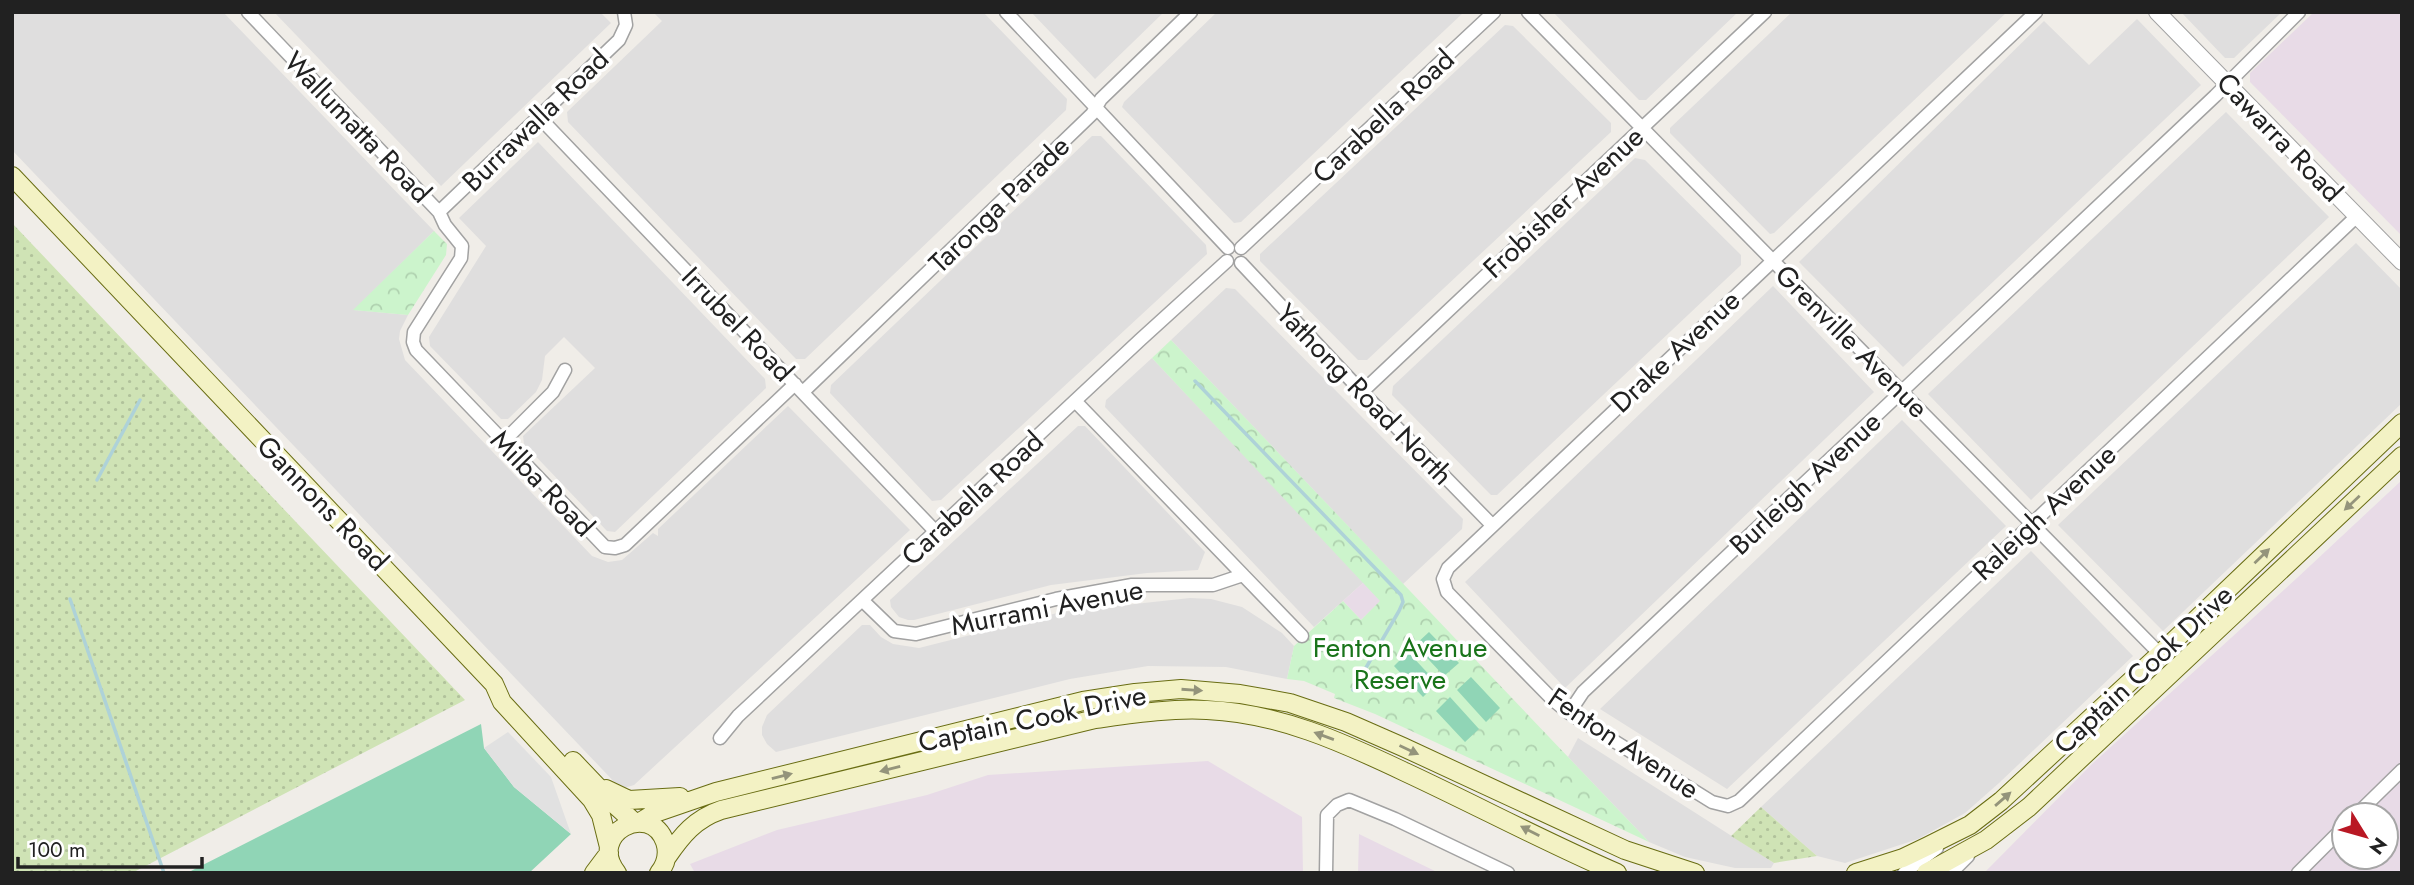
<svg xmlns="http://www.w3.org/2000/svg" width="2414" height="885" viewBox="0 0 2414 885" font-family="Jost,sans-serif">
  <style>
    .residential { fill: #dfdede }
    .industrial { fill: #e8dbe7; fill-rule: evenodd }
    .grass { fill: url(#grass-dots) }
    .park { fill: url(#park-crowns) }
    .pitch { fill: #90d5b6 }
    .parking { fill: #e1e1e1 }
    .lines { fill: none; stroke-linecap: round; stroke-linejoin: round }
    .stream { stroke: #aed2d8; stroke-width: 3.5 }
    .minor-casing { stroke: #a2a2a2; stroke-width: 15 }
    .tertiary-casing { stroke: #a2a2a2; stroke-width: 18 }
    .secondary-casing { stroke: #696d13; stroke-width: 20 }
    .minor { stroke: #fff; stroke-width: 12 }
    .tertiary { stroke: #fff; stroke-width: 16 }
    .secondary { stroke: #f3f2c4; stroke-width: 18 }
    .oneway { fill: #94947b }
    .labels { text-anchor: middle; stroke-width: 7; stroke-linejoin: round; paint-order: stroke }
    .street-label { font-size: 28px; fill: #212121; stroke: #fff }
    .park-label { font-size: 28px; fill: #19741a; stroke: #fff }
  </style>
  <defs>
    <pattern id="grass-dots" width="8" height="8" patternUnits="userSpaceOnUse" patternTransform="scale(1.75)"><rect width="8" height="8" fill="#cfe3b5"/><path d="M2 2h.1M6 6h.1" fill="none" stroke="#b1c29b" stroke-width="1.8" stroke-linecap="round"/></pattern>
    <pattern id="park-crowns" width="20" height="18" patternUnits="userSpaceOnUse" patternTransform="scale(1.75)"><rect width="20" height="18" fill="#ccf4cc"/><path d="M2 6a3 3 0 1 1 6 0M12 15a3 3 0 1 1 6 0" fill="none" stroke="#afd1af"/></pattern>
  </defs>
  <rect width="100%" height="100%" fill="#f0ede8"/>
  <path class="residential" d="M12 12H223L434 231 354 310 408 315 400 331 399 339 405 360 592 556 608 562 622 560 653 533 658 536V529L788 406 910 530 634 785 621 789 12 150Z
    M274 12H600L611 23 441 186Z
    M653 12H983L1067 99 1066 110 805 359H796L568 122 567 112 662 21Z
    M1031 12H1164L1095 79Z
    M1217 12H1464L1241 222 1234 223 1122 107 1124 102Z
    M1553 12H1738L1646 100H1639Z
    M1792 12H2007L1774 233 1770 234 1670 133V128Z
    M2181 12H2282L2234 58H2225Z
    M2137 19 2201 85 1903 367 1799 262 2044 21 2089 65Z
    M1505 25 1513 26 1611 123V132L1367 360H1358L1260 261V254Z
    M2226 112 2329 217 2031 500 1928 394Z
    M1092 136H1101L1206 245 1207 254 941 500 932 501 830 393 831 385Z
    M538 142 765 379 766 388 615 532 607 531 524 444 523 436 595 368 564 337 545 356 542 380 536 392 508 419H501L430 346 429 337 486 246 459 218Z
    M1635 158 1645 160 1741 255V265L1497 495H1491L1392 395 1393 386Z
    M2356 243 2402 290V403L2163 631 2058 525Z
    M1773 286 1874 392 1565 688 1465 582Z
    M1226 288 1235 289 1463 519 1462 529 1403 584 1171 340Z
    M1152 358 1364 582 1314 627 1105 407 1106 400Z
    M1902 420 2006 526 1727 789 1600 709Z
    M1078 426H1085L1205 552 1198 570 1147 573 1051 585 914 620H908L899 617 891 607 890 600Z
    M2031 551 2133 656 1999 783 1965 813 1918 839 1845 863 1817 856 1761 807Z
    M1190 598 1211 599 1242 607 1282 633 1294 646 1287 679 1226 667 1148 666 1070 679 776 752 767 744 762 735V727L767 715 862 625H870L881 637 893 644 919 648 1061 612Z
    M1578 738 1774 863 1771 868H1735L1685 857 1649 842 1568 757Z"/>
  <path class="industrial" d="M2314 12H2402V236L2250 82V73Z
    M2402 480V873H1984L2092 764 2297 578ZM2344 815H2386V857H2344Z
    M1364 582 1381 601 1361 620 1343 601Z
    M1208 761 1302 817 1303 873H695L690 864 777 830 927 795 988 775Z
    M1359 834 1439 873H1358Z"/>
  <path class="grass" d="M12 223 465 700 132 873H12Z
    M1761 807 1817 856 1774 863 1731 836Z"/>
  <path class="park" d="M434 231 447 244 446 255 408 315 353 310Z
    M1171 340 1649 842 1375 714 1334 698 1335 694 1304 681 1287 679 1294 646 1343 601 1361 620 1380 601 1152 358Z"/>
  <path class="pitch" d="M1429 632 1459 663 1444 676 1415 645Z
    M1408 652 1437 683 1423 697 1394 666Z
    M1471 677 1500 708 1486 722 1457 690Z
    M1450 697 1479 729 1465 742 1436 711Z
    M481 724 484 748 514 787 571 834 529 873H187Z"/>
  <path class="parking" d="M508 732 551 777 571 834 514 787 484 748Z"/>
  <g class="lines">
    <path class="stream" d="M1195 381 1401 595 1403 602 1399 611 1353 690
      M97 480 140 400
      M70 599 164 873"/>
    <g class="minor-casing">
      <path id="minor" d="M248 12 439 212 445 225 462 246 461 258 414 332 413 342 416 350 605 547 615 548 625 545 795 384
        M1006 12 1228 248
        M1528 12 2160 654
        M2036 12 1448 568 1443 579 1447 592 1553 700 1569 713 1712 802 1728 806 1739 801 2357 216
        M540 118 935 531
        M439 212 619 40 626 25 624 12
        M1241 248 1494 12
        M1241 263 1362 392 1491 524
        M803 392 1092 114 1101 99 1191 12
        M1362 392 1765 12
        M1076 402 1302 636
        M503 442 553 392 565 370
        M862 600 894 631 916 634 1056 599 1132 585H1213L1243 575
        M1569 713 1583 692 2215 96 2299 12
        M720 738 738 716 1140 340 1227 261
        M2356 815 2402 770
        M1326 873 1327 815 1337 805 1349 800 1395 819 1508 873
        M1904 873 1937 848
        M1951 873 1968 856
        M2298 873 2344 827"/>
    </g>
    <g class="tertiary-casing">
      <path id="tertiary" d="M2157 12 2402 262"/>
    </g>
    <g class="secondary-casing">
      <path id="secondary" d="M12 176 494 684 502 702 592 800 601 815 609 847
        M573 761 613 803 635 823
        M606 789 629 800 680 797
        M640 822 655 813 716 792 1083 701 1135 693 1181 689 1240 694 1290 703 1346 722 1403 747 1625 850 1695 873
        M667 857C682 835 695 819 721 810L1095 719C1132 714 1170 708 1207 710 1278 713 1342 742 1405 772 1476 805 1545 842 1617 873
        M594 873 609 853
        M617 873C586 834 650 800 665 842 669 854 666 864 659 873
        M1856 873 1903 858 1928 846 1970 825 2001 801 2160 654 2402 423
        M1926 873 1986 840 2029 807 2402 456"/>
    </g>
    <use href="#minor" class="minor"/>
    <use href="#tertiary" class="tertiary"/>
    <use href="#secondary" class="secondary"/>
  </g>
  <defs><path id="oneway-solid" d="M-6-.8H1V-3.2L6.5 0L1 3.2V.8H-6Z" transform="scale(1.75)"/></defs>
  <g class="oneway">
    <use href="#oneway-solid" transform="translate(2352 503) rotate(137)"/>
    <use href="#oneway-solid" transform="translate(2262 556) rotate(-44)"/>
    <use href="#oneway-solid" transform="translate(1192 690) rotate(4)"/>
    <use href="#oneway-solid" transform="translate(1324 736) rotate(-160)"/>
    <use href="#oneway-solid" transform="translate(1409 750) rotate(25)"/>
    <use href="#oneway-solid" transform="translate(890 769) rotate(166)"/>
    <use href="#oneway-solid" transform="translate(782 776) rotate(-14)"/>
    <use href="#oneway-solid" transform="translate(2003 799) rotate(-41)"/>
    <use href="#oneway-solid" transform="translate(1530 831) rotate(-153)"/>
  </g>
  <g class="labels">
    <g class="street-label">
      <text transform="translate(1383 116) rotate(-43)" y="10">Carabella Road</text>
      <text transform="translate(535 120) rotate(-44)" y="10">Burrawalla Road</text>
      <text transform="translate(358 127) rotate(46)" y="10">Wallumatta Road</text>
      <text transform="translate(2280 137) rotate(46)" y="10">Cawarra Road</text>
      <text transform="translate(1563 202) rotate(-43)" y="10">Frobisher Avenue</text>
      <text transform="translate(999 204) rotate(-44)" y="10">Taronga Parade</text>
      <text transform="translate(738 324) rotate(46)" y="10">Irrubel Road</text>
      <text transform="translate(1852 341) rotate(45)" y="10">Grenville Avenue</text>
      <text transform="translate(1675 351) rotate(-43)" y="10">Drake Avenue</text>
      <text transform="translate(1365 394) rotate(46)" y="10">Yathong Road North</text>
      <text transform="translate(543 483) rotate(46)" y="10">Milba Road</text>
      <text transform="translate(1805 483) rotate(-43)" y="10">Burleigh Avenue</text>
      <text transform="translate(972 498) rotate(-43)" y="10">Carabella Road</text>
      <text transform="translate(323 503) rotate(46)" y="10">Gannons Road</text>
      <text transform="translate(2044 512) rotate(-43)" y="10">Raleigh Avenue</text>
      <text transform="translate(1047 607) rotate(-11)" y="10">Murrami Avenue</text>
      <text transform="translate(2143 669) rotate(-43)" y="10">Captain Cook Drive</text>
      <text transform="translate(1032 718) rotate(-12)" y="10">Captain Cook Drive</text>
      <text transform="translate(1624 743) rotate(34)" y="10">Fenton Avenue</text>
    </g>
    <g class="park-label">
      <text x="1400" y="657">Fenton Avenue<tspan x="1400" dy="32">Reserve</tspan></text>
    </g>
  </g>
  <rect width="2414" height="885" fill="none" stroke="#212121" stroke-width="28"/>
  <g transform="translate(2365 836) rotate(127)"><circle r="33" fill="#ffffff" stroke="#a6a6a6" stroke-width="2"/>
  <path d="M0-5L12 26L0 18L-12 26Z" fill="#b91824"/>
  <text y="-10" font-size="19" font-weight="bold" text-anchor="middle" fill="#212121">N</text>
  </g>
  <path d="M18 857v10h184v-10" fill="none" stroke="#212121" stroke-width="3.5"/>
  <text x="28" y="857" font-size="21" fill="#212121" stroke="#ffffff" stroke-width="5" paint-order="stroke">100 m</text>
</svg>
